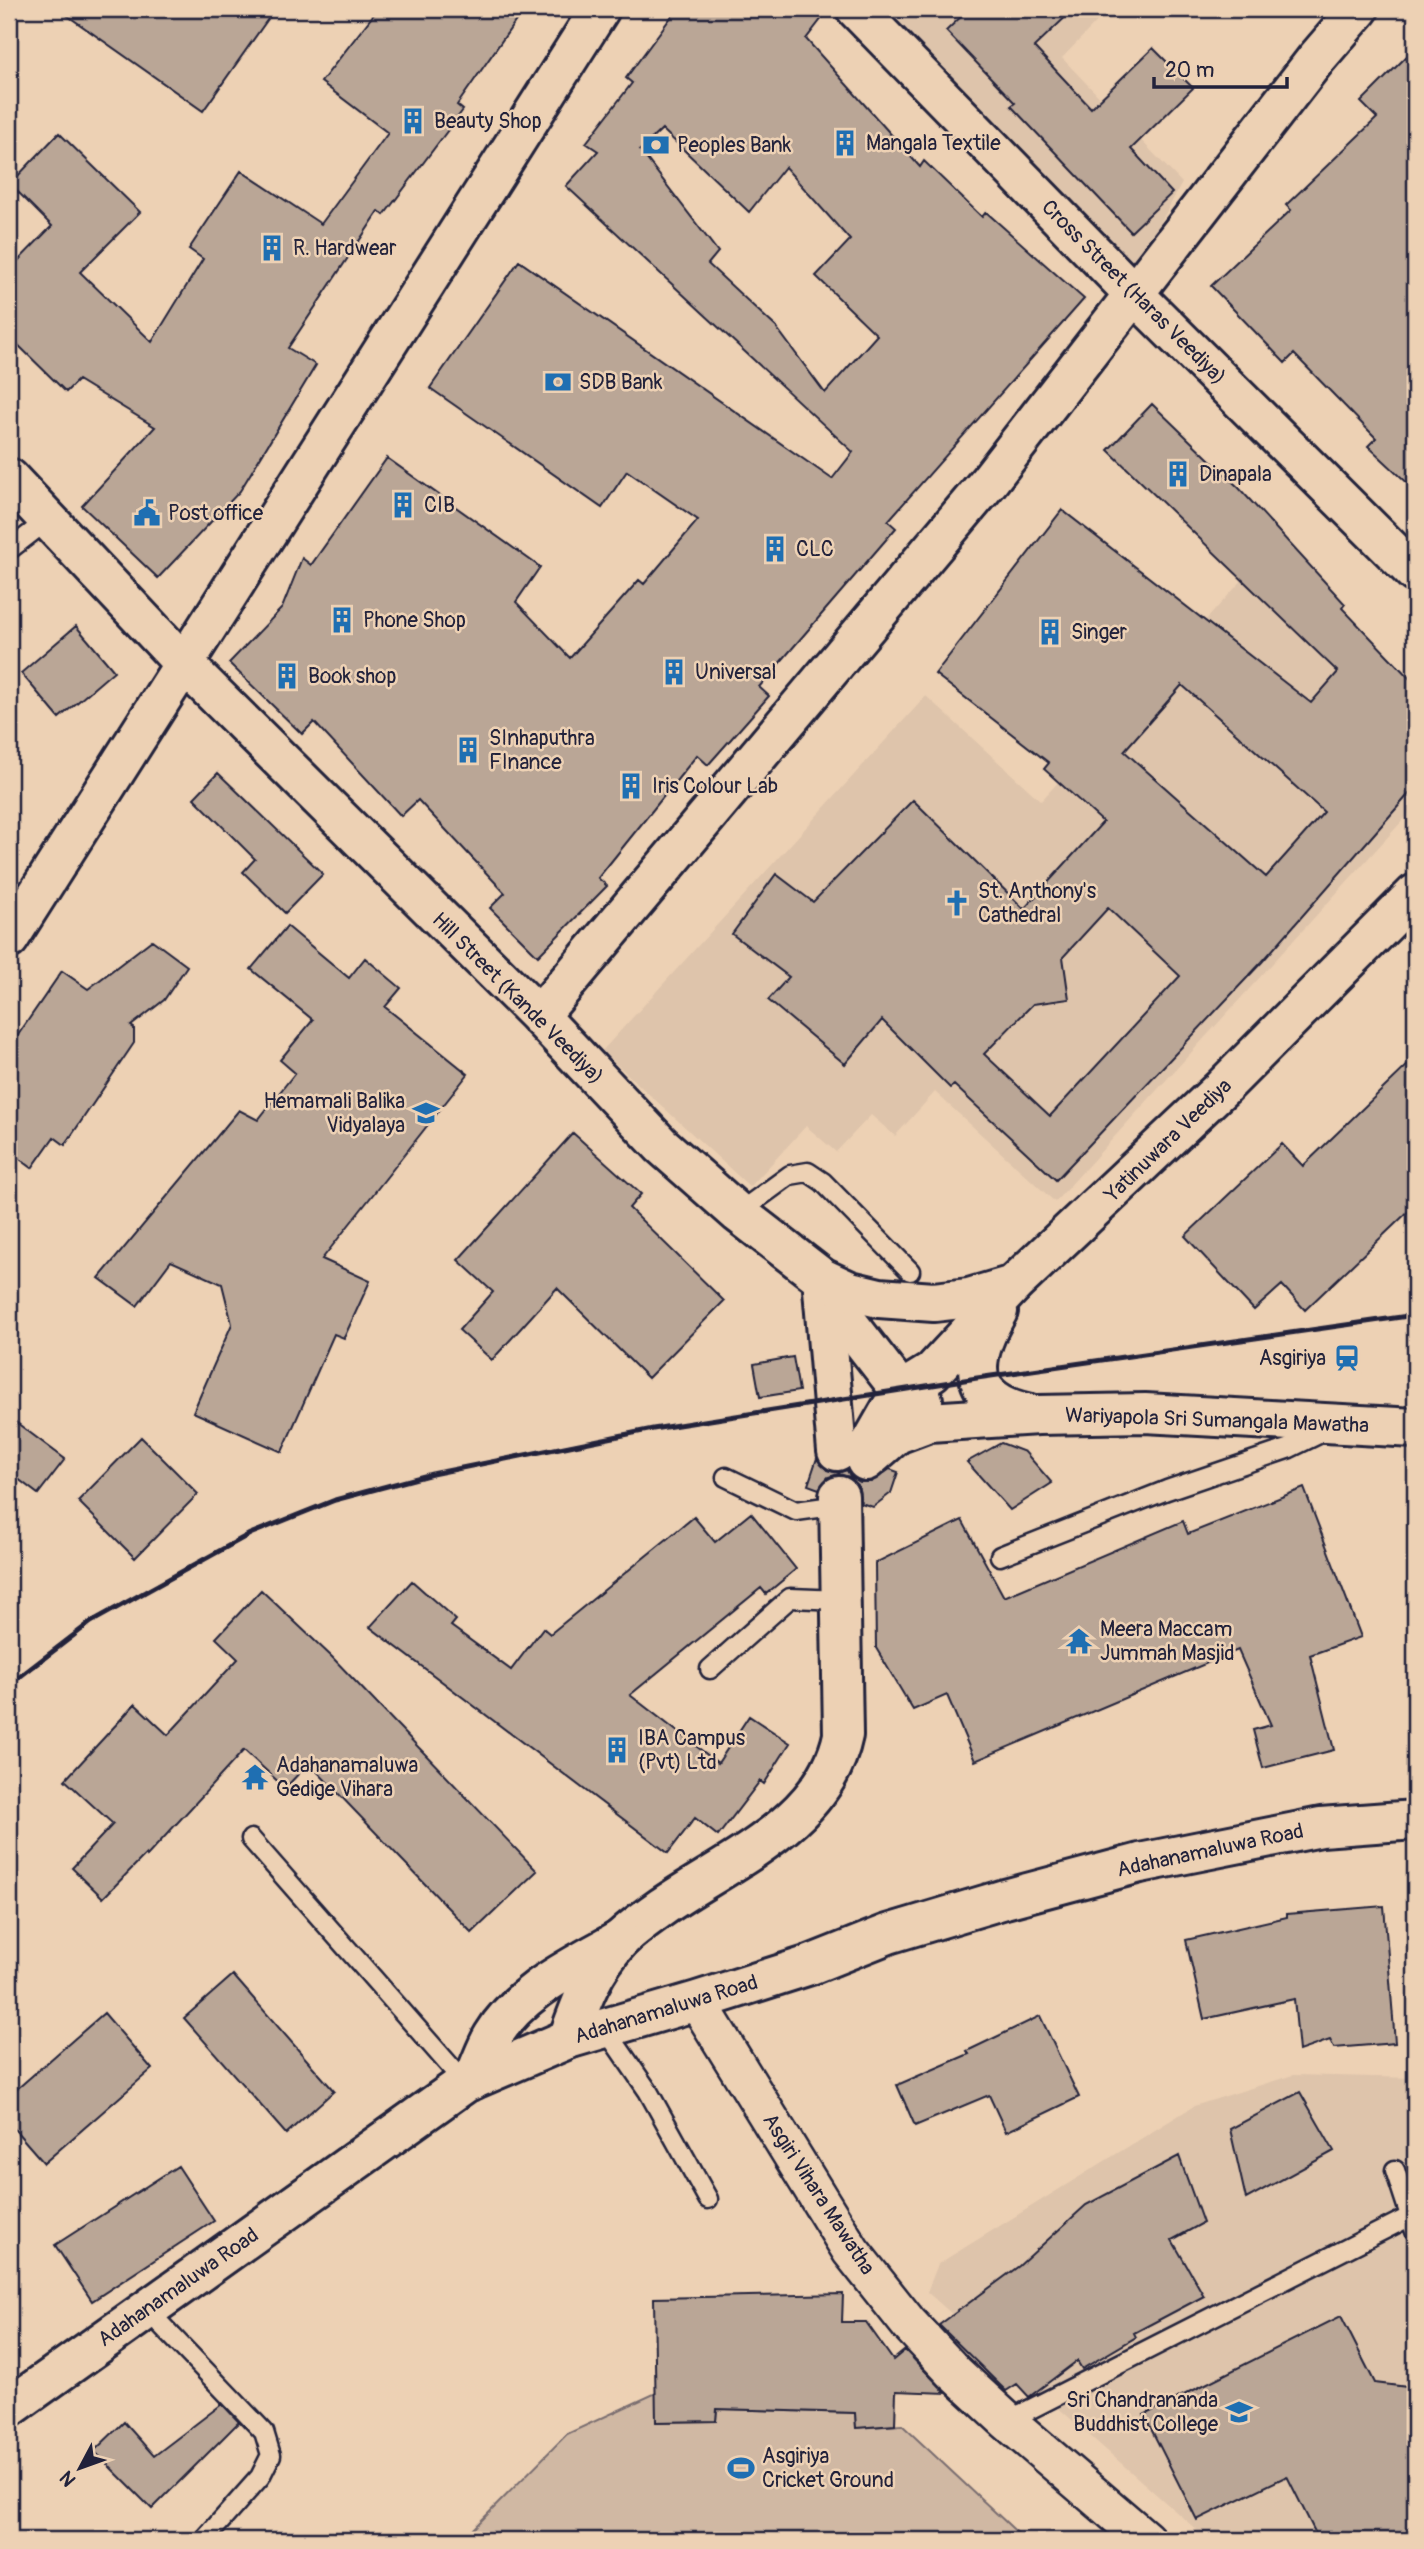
<svg xmlns="http://www.w3.org/2000/svg" width="1424" height="2549" viewBox="0 0 1424 2549" font-family="Pangolin,sans-serif">
  <style>
    .built { fill: #dec4ab }
    .green { fill: #d0b8a3; stroke: #796d6f; stroke-width: 2 }
    .building { fill: #baa696; stroke: #22223b; stroke-width: 2; fill-rule: evenodd }
    .lines { fill: none; stroke-linecap: round; stroke-linejoin: round }
    .service-casing { stroke: #22223b; stroke-width: 23 }
    .minor-casing { stroke: #22223b; stroke-width: 42 }
    .tertiary-casing { stroke: #22223b; stroke-width: 44 }
    .secondary-casing { stroke: #22223b; stroke-width: 44 }
    .primary-casing { stroke: #22223b; stroke-width: 44 }
    .trunk-casing { stroke: #22223b; stroke-width: 44 }
    .service { stroke: #edd1b4; stroke-width: 18 }
    .minor { stroke: #edd1b4; stroke-width: 37 }
    .tertiary { stroke: #edd1b4; stroke-width: 38 }
    .secondary { stroke: #edd1b4; stroke-width: 38 }
    .primary { stroke: #edd1b4; stroke-width: 38 }
    .trunk { stroke: #edd1b4; stroke-width: 38 }
    .rail { stroke: #22223b; stroke-width: 5 }
    .labels { text-anchor: middle; stroke-width: 5; stroke-linejoin: round; paint-order: stroke }
    .poi-label { font-size: 21px; fill: #22223b; stroke: #edd1b4; text-anchor: start }
    .street-label { font-size: 21px; fill: #22223b; stroke: #edd1b4 }
  </style>
  <rect width="100%" height="100%" fill="#edd1b4"/>
  <filter id="ink" filterUnits="userSpaceOnUse"><feTurbulence type="fractalNoise" baseFrequency=".0143" numOctaves="2"/><feDisplacementMap in="SourceGraphic" scale="14" xChannelSelector="R" yChannelSelector="G"/><feConvolveMatrix kernelMatrix="1 2 1 2 8 2 1 2 1" color-interpolation-filters="sRGB"/></filter>
  <g filter="url(#ink)">
    <path class="built" d="M884 9H1109L1062 58 1182 183 1131 277Z
      M1266 554 1415 691V807L1055 1202 935 1092 895 1136 871 1115 836 1152 806 1126 750 1187 602 1051 926 696 1041 801Z
      M1293 2075 1415 2078V2540H1208L927 2292 938 2264 1194 2106Z"/>
    <path class="green" d="M656 2393 657 2422 716 2421 717 2409 855 2413 856 2428 902 2425 1025 2540H462L567 2434Z"/>
    <path class="building" d="M58 9H275L203 111Z
      M378 9H524L457 105 463 110 384 215 379 211 288 348 316 365 240 491 158 578 82 506 155 427 78 380 66 392 9 336V270L52 226 10 184 59 133 140 212 80 272 152 342 203 259 189 249 241 171 321 224 388 133 321 82Z
      M677 9H829L806 39 920 167 924 161 982 217 986 212 1084 299 888 521 896 528 759 687 769 696 708 765 697 755 598 878 607 886 538 956 490 908 505 893 418 800 401 816 314 722 302 734 229 663 282 608 302 558 311 565 387 458 540 567 516 602 570 658 639 580 644 584 698 520 627 471 602 508 430 388 519 261 832 479 853 452 566 186 598 151 586 143 632 83 626 78ZM662 129 749 212 785 167 850 240 816 276 877 335 825 393 776 327 708 264 718 252 640 150Z
      M969 9H1074L1034 47 1091 108 1153 48 1193 88 1131 149 1172 193 1131 232 1011 106 1015 103 946 31Z
      M1415 48V490L1368 446 1376 438 1294 354 1285 363 1211 286 1291 210 1286 205 1377 118 1361 102Z
      M1152 404 1239 488 1345 604 1342 608 1415 684V787L1262 962 1056 1180 954 1085 950 1088 882 1020 845 1064 768 1000 789 977 732 934 776 874 813 902 913 800 1024 909 1103 822 1044 769 1049 763 935 674 1062 510 1311 703 1338 672 1108 450ZM1182 685 1324 812 1266 877 1124 751ZM1108 908 1180 976 1050 1116 984 1054 1033 1004 1069 999 1063 957Z
      M76 626 114 671 59 718 21 673Z
      M218 773 323 874 285 913 243 872 255 859 194 798Z
      M287 926 349 978 365 958 401 988 385 1007 468 1074 322 1259 370 1281 344 1338 334 1334 282 1452 193 1412 232 1324 222 1284 171 1261 137 1306 99 1278 239 1110 258 1120 295 1073 280 1060 313 1020 251 969Z
      M152 940 187 966 164 1000 131 1026 134 1028V1043L65 1145 54 1137 32 1168 9 1151V1048L62 971 88 989Z
      M1415 1058V1205L1305 1310 1282 1285 1254 1310 1185 1236 1282 1144 1303 1166Z
      M573 1133 641 1194 629 1208 724 1301 648 1378 557 1288 492 1360 459 1330 493 1292 458 1260Z
      M793 1357 799 1391 760 1397 754 1364Z
      M9 1417 65 1459 38 1494 9 1472Z
      M141 1437 198 1494 135 1558 78 1501Z
      M1001 1443 1025 1452 1052 1483 1010 1510 967 1462Z
      M817 1458 827 1470 838 1473 847 1470 850 1476 860 1482H871L890 1469 898 1472 891 1493 873 1507 861 1503 858 1485 849 1477 839 1474 828 1477 819 1489 808 1485Z
      M1304 1488 1361 1637 1310 1655 1334 1750 1263 1768 1253 1730 1271 1725 1238 1650 975 1761 947 1695 913 1710 876 1648 875 1563 962 1520 1004 1597 1183 1521 1188 1534Z
      M751 1513 796 1569 766 1594 761 1588 630 1695 718 1763 749 1716 790 1743 764 1784 760 1781 718 1836 695 1818 668 1853 370 1627 412 1581 456 1620 451 1626 511 1670 543 1628 550 1634 694 1517 715 1542Z
      M261 1590 332 1657 537 1871 472 1933 309 1763 285 1788 244 1750 147 1856 146 1854 103 1898 72 1868 113 1824 65 1780 135 1704 168 1735 238 1659 216 1638Z
      M1384 1906 1395 2043 1334 2048 1330 2040 1299 2051 1294 1999 1204 2019 1186 1940 1287 1917V1914Z
      M233 1975 334 2091 286 2134 184 2018Z
      M104 2013 152 2069 44 2163 9 2123V2096Z
      M1040 2016 1079 2097 1006 2132 989 2095 915 2126 897 2085 969 2054 967 2051Z
      M1300 2092 1334 2151 1246 2199 1230 2129Z
      M1179 2156 1203 2223 1172 2240 1204 2296 1134 2333 1136 2337 1082 2369 1077 2361 1029 2397 1017 2384 1006 2391 939 2325 1019 2266 1086 2205Z
      M178 2166 214 2221 92 2301 55 2245Z
      M843 2294 842 2322H866L893 2360 905 2350 946 2393 896 2391 895 2425 856 2428 855 2413 717 2409 716 2421 656 2422 654 2298Z
      M1341 2316 1375 2383 1415 2388V2540H1319L1287 2476 1197 2520 1144 2415Z
      M222 2404 239 2422 152 2509 94 2451 124 2422 154 2456Z"/>
    <g class="lines">
      <g class="service-casing">
        <path id="service" d="M9 550 49 519
          M738 1213 790 1175 808 1172 823 1182 910 1271
          M726 1477 796 1511 840 1505
          M1000 1556 1167 1490 1290 1448 1325 1431
          M710 1669 790 1598 841 1600
          M251 1839 465 2083
          M604 2027 648 2091 708 2199
          M1395 2170 1415 2231
          M147 2310 264 2432 271 2455 260 2477 204 2540
          M1007 2421 1411 2216"/>
      </g>
      <g class="minor-casing">
        <path id="minor" d="M697 2001 851 2251 909 2324 955 2373 1007 2421 1146 2540"/>
      </g>
      <g class="tertiary-casing">
        <path id="tertiary" d="M856 9 1134 294 1415 573
          M539 1016 989 481 1316 59 1359 9
          M822 1278 842 1315 901 1391 923 1400
          M823 1289 837 1451
          M998 1311C969 1362 965 1400 1031 1414
          M866 1452 901 1391 932 1372 1013 1285
          M866 1461 897 1434 929 1422 1038 1415 1145 1413 1415 1428
          M568 2039C582 2000 592 1971 620 1940 632 1928 648 1917 662 1907 728 1861 825 1823 843 1735L839 1496"/>
      </g>
      <g class="secondary-casing">
        <path id="secondary" d="M9 478 183 663"/>
      </g>
      <g class="primary-casing">
        <path id="primary" d="M183 663 539 1016 661 1145 738 1213 822 1278 850 1291 879 1298 934 1302 969 1298 1013 1285 1223 1087 1415 894
          M473 2080C480 2066 485 2049 493 2036 521 1989 576 1966 621 1939
          M9 2408 465 2083 568 2039 697 2001 810 1965 888 1934 1005 1899 1140 1863 1321 1827 1415 1820"/>
      </g>
      <g class="trunk-casing">
        <path id="trunk" d="M9 939 600 9"/>
      </g>
      <use href="#service" class="service"/>
      <use href="#minor" class="minor"/>
      <use href="#tertiary" class="tertiary"/>
      <use href="#secondary" class="secondary"/>
      <use href="#primary" class="primary"/>
      <use href="#trunk" class="trunk"/>
      <path class="rail" d="M9 1685 91 1622 250 1534 335 1500 432 1474 653 1429 977 1378 1415 1315"/>
    </g>
  </g>
  <defs>
    <g id="building-bare" transform="scale(2.1)"><path d="M-4-6H4V6H1V3H-1V6H-4ZM-2.5-4.3h1.7v1.8h-1.7ZM.8-4.3h1.7v1.8H.8ZM-2.5-1h1.7V.8h-1.7ZM.8-1h1.7V.8H.8Z" fill="#1f6fb2" stroke="#edd1b4" stroke-width="2.5" paint-order="stroke"/></g>
    <g id="bank-bare" transform="scale(2.1)"><path d="M-6-4H6V4H-6ZM0-2.3a2.3 2.3 0 1 0 0 4.6a2.3 2.3 0 1 0 0-4.6Z" fill="#1f6fb2" stroke="#edd1b4" stroke-width="2.5" paint-order="stroke"/></g>
    <g id="civic-bare" transform="scale(2.1)"><path d="M-.6-6.5H3V-4.5H.6V-3L4-1V1h2V6H-6V1h2V-1L-.6-3ZM-1.2 2.5V6h2.4V2.5Z" fill="#1f6fb2" stroke="#edd1b4" stroke-width="2.5" paint-order="stroke"/></g>
    <g id="church-bare" transform="scale(2.1)"><path d="M-1.2-6h2.4v3.5h3.3v2.4h-3.3V6h-2.4V-.1h-3.3v-2.4h3.3Z" fill="#1f6fb2" stroke="#edd1b4" stroke-width="2.5" paint-order="stroke"/></g>
    <g id="school-bare" transform="scale(2.1)"><path d="M0-5L7-2L0 1L-7-2ZM-4 1L0 2.5L4 1V4Q0 6-4 4Z" fill="#1f6fb2" stroke="#edd1b4" stroke-width="2.5" paint-order="stroke"/></g>
    <g id="station-bare" transform="scale(2.1)"><path d="M-3-6H3Q5-6 5-4V2Q5 4 3 4L4.5 6H3L1.5 4h-3L-3 6H-4.5L-3 4Q-5 4-5 2V-4Q-5-6-3-6ZM-3.5-4v3h7v-3ZM-3.5 1v1.5H-2V1ZM2 1v1.5H3.5V1Z" fill="#1f6fb2" stroke="#edd1b4" stroke-width="2.5" paint-order="stroke"/></g>
    <g id="temple-bare" transform="scale(2.1)"><path d="M0-6L5-2H3V0L6.5 2.5H4V6H1.5V3h-3V6H-4V2.5H-6.5L-3 0V-2H-5Z" fill="#1f6fb2" stroke="#edd1b4" stroke-width="2.5" paint-order="stroke"/></g>
    <g id="stadium-bare" transform="scale(2.1)"><path d="M0-5a6.5 5 0 1 0 0 10a6.5 5 0 1 0 0-10ZM-3.5-1.8h7v3.6h-7Z" fill="#1f6fb2" stroke="#edd1b4" stroke-width="2.5" paint-order="stroke"/></g>
  </defs>
  <g fill-rule="evenodd">
    <use href="#building-bare" x="413" y="121"/>
    <use href="#building-bare" x="845" y="143"/>
    <use href="#bank-bare" x="656" y="145"/>
    <use href="#building-bare" x="272" y="248"/>
    <use href="#bank-bare" x="558" y="382"/>
    <use href="#building-bare" x="1178" y="474"/>
    <use href="#building-bare" x="403" y="505"/>
    <use href="#civic-bare" x="147" y="513"/>
    <use href="#building-bare" x="775" y="549"/>
    <use href="#building-bare" x="342" y="620"/>
    <use href="#building-bare" x="1050" y="632"/>
    <use href="#building-bare" x="674" y="672"/>
    <use href="#building-bare" x="287" y="676"/>
    <use href="#building-bare" x="468" y="750"/>
    <use href="#building-bare" x="631" y="786"/>
    <use href="#church-bare" x="957" y="903"/>
    <use href="#school-bare" x="426" y="1113"/>
    <use href="#station-bare" x="1347" y="1358"/>
    <use href="#temple-bare" x="1079" y="1641"/>
    <use href="#building-bare" x="617" y="1750"/>
    <use href="#temple-bare" x="255" y="1777"/>
    <use href="#school-bare" x="1239" y="2412"/>
    <use href="#stadium-bare" x="741" y="2468"/>
  </g>
  <g class="labels">
    <g class="poi-label">
      <text x="434" y="128">Beauty Shop</text>
      <text x="866" y="150">Mangala Textile</text>
      <text x="677" y="152">Peoples Bank</text>
      <text x="293" y="255">R. Hardwear</text>
      <text x="579" y="389">SDB Bank</text>
      <text x="1199" y="481">Dinapala</text>
      <text x="424" y="512">CIB</text>
      <text x="168" y="520">Post office</text>
      <text x="796" y="556">CLC</text>
      <text x="363" y="627">Phone Shop</text>
      <text x="1071" y="639">Singer</text>
      <text x="695" y="679">Universal</text>
      <text x="308" y="683">Book shop</text>
      <text x="489" y="745">SInhaputhra<tspan x="489" dy="24">FInance</tspan></text>
      <text x="652" y="793">Iris Colour Lab</text>
      <text x="978" y="898">St. Anthony's<tspan x="978" dy="24">Cathedral</tspan></text>
      <text x="405" y="1108" text-anchor="end">Hemamali Balika<tspan x="405" dy="24">Vidyalaya</tspan></text>
      <text x="1326" y="1365" text-anchor="end">Asgiriya</text>
      <text x="1100" y="1636">Meera Maccam<tspan x="1100" dy="24">Jummah Masjid</tspan></text>
      <text x="638" y="1745">IBA Campus<tspan x="638" dy="24">(Pvt) Ltd</tspan></text>
      <text x="276" y="1772">Adahanamaluwa<tspan x="276" dy="24">Gedige Vihara</tspan></text>
      <text x="1218" y="2407" text-anchor="end">Sri Chandrananda<tspan x="1218" dy="24">Buddhist College</tspan></text>
      <text x="762" y="2463">Asgiriya<tspan x="762" dy="24">Cricket Ground</tspan></text>
    </g>
    <g class="street-label">
      <text transform="translate(1134 292) rotate(45)" y="7">Cross Street (Haras Veediya)</text>
      <text transform="translate(518 998) rotate(45)" y="7">Hill Street (Kande Veediya)</text>
      <text transform="translate(1168 1140) rotate(-44)" y="7">Yatinuwara Veediya</text>
      <text transform="translate(1217 1420) rotate(2)" y="7">Wariyapola Sri Sumangala Mawatha</text>
      <text transform="translate(1210 1850) rotate(-12)" y="7">Adahanamaluwa Road</text>
      <text transform="translate(666 2009) rotate(-17)" y="7">Adahanamaluwa Road</text>
      <text transform="translate(819 2194) rotate(57)" y="7">Asgiri Vihara Mawatha</text>
      <text transform="translate(178 2287) rotate(-35)" y="7">Adahanamaluwa Road</text>
    </g>
  </g>
  <rect width="1424" height="2549" fill="none" stroke="#edd1b4" stroke-width="35"/>
  <rect x="18" y="18" width="1389" height="2514" fill="none" stroke="#22223b" stroke-width="2.5" filter="url(#ink)"/>
  <g transform="translate(80 2468) rotate(229)" stroke="#edd1b4" stroke-width="5" paint-order="stroke">
  <path d="M0-5L12 26L0 18L-12 26Z" fill="#22223b"/>
  <text y="-10" font-size="19" font-weight="bold" text-anchor="middle" fill="#22223b">N</text>
  </g>
  <path d="M1154 77v10h133v-10" fill="none" stroke="#22223b" stroke-width="3.5"/>
  <text x="1165" y="77" font-size="21" fill="#22223b" stroke="#edd1b4" stroke-width="5" paint-order="stroke">20 m</text>
</svg>
